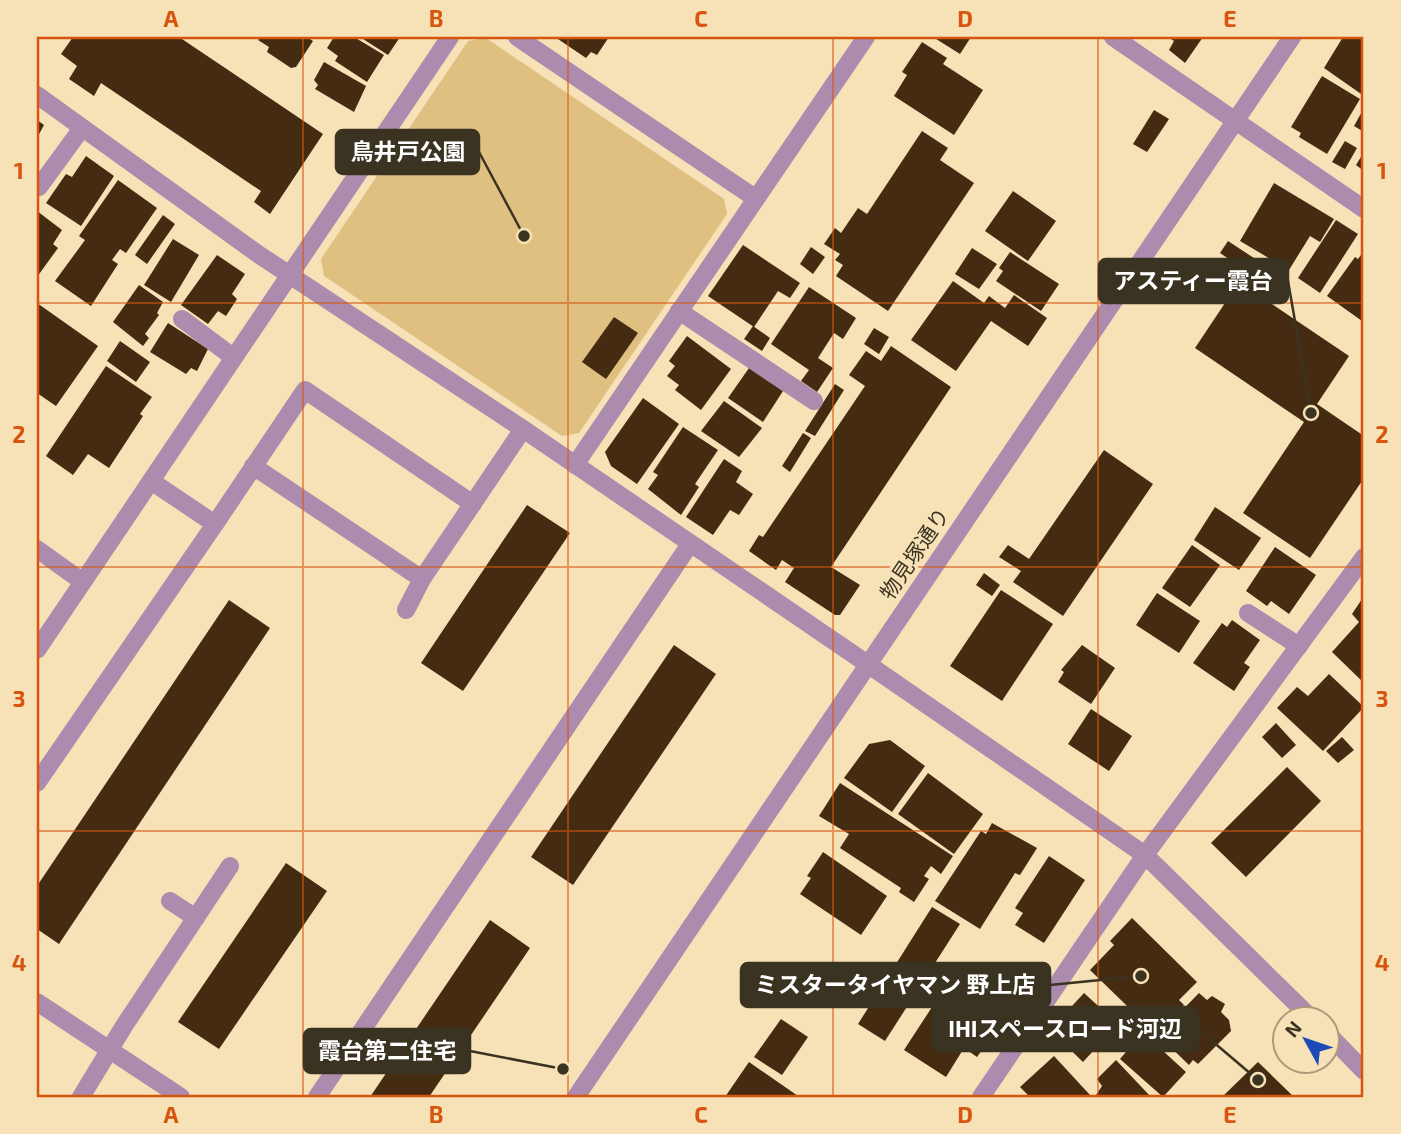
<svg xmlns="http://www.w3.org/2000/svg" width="1401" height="1134" viewBox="0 0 1401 1134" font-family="'Exo 2','Noto Sans JP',sans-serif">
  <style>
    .green { fill: #e0c080 }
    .building { fill: #452b11 }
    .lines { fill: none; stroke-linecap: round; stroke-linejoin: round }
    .service { stroke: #ab8bae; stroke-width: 18 }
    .minor { stroke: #ab8bae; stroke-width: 18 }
    .tertiary { stroke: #ab8bae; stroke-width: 18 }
    .grid { fill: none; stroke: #d7550e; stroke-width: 2; stroke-opacity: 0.55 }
    .labels { text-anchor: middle; stroke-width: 7; stroke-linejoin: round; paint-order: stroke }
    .street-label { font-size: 21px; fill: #3b3322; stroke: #f7e1b6 }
    .leader { fill: none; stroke: #3b3322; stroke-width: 2.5 }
    .callout-dot { fill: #3b3322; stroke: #f7e1b6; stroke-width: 2.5 }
    .callout { fill: #3b3322; stroke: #3b3322; stroke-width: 2.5 }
    .callout-label { font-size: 23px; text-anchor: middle; font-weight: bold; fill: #fff }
    .neatline { fill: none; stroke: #d7550e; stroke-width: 2.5 }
    .grid-label { font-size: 23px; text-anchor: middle; font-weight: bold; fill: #d7550e }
  </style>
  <rect width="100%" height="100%" fill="#f7e1b6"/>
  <path class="green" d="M486 38 724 199 727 214 579 433 562 436 324 276 321 259 468 41Z"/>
  <path class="building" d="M73 37H179L323 134 270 214 254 202 261 191 101 83 94 96 69 79 77 66 61 54Z
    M261 37H307L313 41 296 67 291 68 267 52 269 47 258 40Z
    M334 37H354L384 55 367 82 335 61 338 56 327 48Z
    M360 37H400L388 55Z
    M555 37H609L597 55 591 52 586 58Z
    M933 37H971L960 54Z
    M1168 37H1203L1185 63 1169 50 1174 41Z
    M1343 37H1364V96L1324 68Z
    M922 42 947 58 943 64 983 90 954 135 894 96 907 75 902 72Z
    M324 62 366 86 354 112 315 89 318 85 314 80Z
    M1322 76 1360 99 1327 154 1299 137 1301 133 1291 127Z
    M1364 108V132L1354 126Z
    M1154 110 1169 119 1147 152 1133 144Z
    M37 120 44 125 37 138Z
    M922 131 948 148 940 160 974 183 888 311 836 276 843 265 835 260 840 254 824 244 835 228 841 233 858 208 867 214Z
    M1345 141 1357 148 1345 169 1332 162Z
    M1364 152V171L1356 165Z
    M86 156 114 176 81 226 46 203 66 174 72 177Z
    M118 180 157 208 126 253 120 249 112 260 118 264 91 306 55 281 85 240 79 236Z
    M1274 183 1334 219 1320 242 1310 236 1289 270 1240 241Z
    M1013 191 1056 221 1028 261 985 231Z
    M37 211 62 230 53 244 58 248 37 277Z
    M163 215 175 224 147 264 135 255Z
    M1336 220 1358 234 1320 293 1298 278Z
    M173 239 199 255 171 302 144 285Z
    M1228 241 1260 262 1251 274 1220 253Z
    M743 245 800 283 790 298 778 291 754 327 708 296Z
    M811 247 825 257 813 274 800 264Z
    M972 248 997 264 979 289 955 274Z
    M1364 251V318L1362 321 1327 296 1355 257 1358 259Z
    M1010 252 1059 284 1041 311 996 281 1003 271 999 268Z
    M217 255 245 274 232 294 237 299 226 316 218 311 208 324 181 305Z
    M953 281 984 303 989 296 1005 308 1014 295 1047 318 1028 346 991 321 956 371 911 340Z
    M1239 282 1349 356 1317 404 1364 436V478L1310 558 1243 513 1304 422 1195 348Z
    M139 285 163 302 157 313 159 315 145 334 149 338 143 346 113 322Z
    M809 287 856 318 843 339 834 333 818 358 833 368 817 392 801 381 809 370 771 344Z
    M37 303 98 346 56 406 37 393Z
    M614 317 638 333 606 379 582 362Z
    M168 323 208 349 197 371 191 368 186 374 150 352Z
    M753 326 770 338 762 351 744 339Z
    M874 328 889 337 879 354 864 344Z
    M687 336 731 369 701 410 675 390 679 385 667 376 675 366 669 361Z
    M120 341 150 362 136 382 107 361Z
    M891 346 951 387 831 567 860 585 840 615H835L785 582 794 568 782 560 776 570 749 551 759 535 763 537 865 386 849 375 866 351 881 361Z
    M106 366 152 397 140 414 143 416 109 468 88 454 73 475 46 456Z
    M749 368 783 391 763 422 728 398Z
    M835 384 844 390 815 436 805 431Z
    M643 398 679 424 637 484 611 466 605 452Z
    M724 401 762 428 739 457 701 431Z
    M683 427 718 450 695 484 699 487 681 515 648 489 658 475 653 472Z
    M803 433 811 438 790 472 782 466Z
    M1104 450 1153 484 1063 616 1013 582 1021 571 999 557 1008 545 1029 559Z
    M724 459 742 471 736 482 753 494 739 515 730 510 713 535 686 517Z
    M527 505 570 533 463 691 421 663Z
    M1215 507 1261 538 1239 570 1194 540Z
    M1192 545 1220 565 1190 607 1162 588Z
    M1275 547 1316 575 1289 614 1271 601 1267 606 1246 591Z
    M984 573 1000 585 992 596 976 585Z
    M1001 590 1053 624 1002 701 950 666Z
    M1157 593 1200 621 1179 653 1136 625Z
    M1364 596V683L1332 652 1359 622 1352 614Z
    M229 600 270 628 59 944 37 929V886Z
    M1232 620 1260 640 1244 663 1250 667 1234 691 1193 663 1222 623 1227 627Z
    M674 645 716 674 573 885 531 857Z
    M1082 645 1115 668 1091 704 1058 682 1064 672 1061 670Z
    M1329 674 1364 707 1323 751 1277 708 1297 687 1308 696Z
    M1091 709 1132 736 1109 771 1068 744Z
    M1276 723 1296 745 1282 758 1262 737Z
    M1342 737 1354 750 1338 763 1326 751Z
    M890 740 925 766 892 812 844 778 869 744Z
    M1287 767 1321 801 1246 877 1211 843Z
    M928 773 983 814 954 854 898 814Z
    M840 783 953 856 941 874 931 866 924 876 929 879 914 902 899 892 901 888 840 848 849 834 819 816Z
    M992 823 1037 848 1020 875 1015 873 980 929 935 901 981 831 986 834Z
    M823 852 887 896 861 935 800 894 811 878 807 876Z
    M1049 856 1085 880 1044 943 1015 925 1023 913 1015 908Z
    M286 863 327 891 219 1049 178 1022Z
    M932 907 960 924 885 1041 858 1024Z
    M1132 918 1197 982 1179 1000 1184 1005 1156 1034 1090 970 1114 945 1110 941Z
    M490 920 530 948 429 1097H370Z
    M1084 993 1118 1024 1083 1062 1050 1030Z
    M1199 993 1207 1000 1212 996 1225 1004 1221 1012 1229 1020 1231 1031 1198 1064 1193 1060 1189 1065 1158 1035Z
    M945 1001 994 1033 977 1057 964 1048 946 1077 904 1050 934 1004 941 1008Z
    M781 1019 808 1037 782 1075 754 1057Z
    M1137 1039 1143 1045 1150 1039 1186 1072 1163 1097 1120 1059Z
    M1054 1056 1090 1095 1088 1097H1030L1020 1087Z
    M1116 1060 1151 1097H1098L1096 1095 1102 1086 1097 1079Z
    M749 1062 798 1096 796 1097H725Z
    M1258 1062 1294 1097H1222Z"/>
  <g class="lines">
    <path class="service" d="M39 187 82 128
      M679 311 814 401
      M182 319 233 357
      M253 466 422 579 523 429
      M215 524 305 390 473 504
      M406 610 422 579
      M1248 613 1299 646
      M37 783 215 524 151 481
      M170 901 196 918
      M81 1097 124 1026 230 866
      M317 1097 690 544"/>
    <path class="minor" d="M517 37 755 198
      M1113 37 1364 209
      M37 95 258 254 523 429 869 665
      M575 465 866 37
      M37 549 83 582
      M37 650 450 37
      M981 1097 1145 855 1364 557"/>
    <path class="tertiary" d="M869 665 1145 855 1311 1018
      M37 1002 181 1097
      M1328 1034 1364 1071
      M576 1097 1292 37"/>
  </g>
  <path class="grid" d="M303 37V1097M568 37V1097M833 37V1097M1098 37V1097M37 303H1364M37 567H1364M37 831H1364"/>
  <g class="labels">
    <g class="street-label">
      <text transform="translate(915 554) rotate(-56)" y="7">物見塚通り</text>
    </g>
  </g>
  <path class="leader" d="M524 236L479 152M1311 413L1288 281M1141 976L1050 985M1258 1080L1198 1029M563 1069L470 1051"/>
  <g class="callout-dot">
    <circle cx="524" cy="236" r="7"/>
    <circle cx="1311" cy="413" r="7"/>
    <circle cx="1141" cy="976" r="7"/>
    <circle cx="1258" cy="1080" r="7"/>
    <circle cx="563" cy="1069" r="7"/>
  </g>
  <g class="callout">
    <rect x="336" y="130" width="143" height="44" rx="7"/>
    <rect x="1099" y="259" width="189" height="44" rx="7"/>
    <rect x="741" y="963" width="309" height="44" rx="7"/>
    <rect x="933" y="1007" width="265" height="44" rx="7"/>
    <rect x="304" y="1029" width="166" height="44" rx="7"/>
  </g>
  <g class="callout-label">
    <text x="408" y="160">鳥井戸公園</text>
    <text x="1193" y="289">アスティー霞台</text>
    <text x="895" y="993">ミスタータイヤマン 野上店</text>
    <text x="1065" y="1037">IHIスペースロード河辺</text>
    <text x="387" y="1059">霞台第二住宅</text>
  </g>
  <rect width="1401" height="1134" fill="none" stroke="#f7e1b6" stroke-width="77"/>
  <g transform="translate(1306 1040) rotate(310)"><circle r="33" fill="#f7e1b6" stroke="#ac9b7b" stroke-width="2"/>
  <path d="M0-5L12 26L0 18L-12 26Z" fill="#1d4ab8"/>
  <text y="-10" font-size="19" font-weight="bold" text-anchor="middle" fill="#3b3322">N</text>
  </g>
  <rect x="38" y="38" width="1324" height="1058" class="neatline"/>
  <g class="grid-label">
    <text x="171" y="27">A</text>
    <text x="436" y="27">B</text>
    <text x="701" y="27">C</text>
    <text x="965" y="27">D</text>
    <text x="1230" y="27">E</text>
    <text x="19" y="179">1</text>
    <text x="1382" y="179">1</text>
    <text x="19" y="443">2</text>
    <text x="1382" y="443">2</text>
    <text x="19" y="707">3</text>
    <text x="1382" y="707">3</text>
    <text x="19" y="971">4</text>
    <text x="1382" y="971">4</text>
    <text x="171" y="1123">A</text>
    <text x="436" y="1123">B</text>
    <text x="701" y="1123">C</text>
    <text x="965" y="1123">D</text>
    <text x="1230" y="1123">E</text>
  </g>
</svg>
